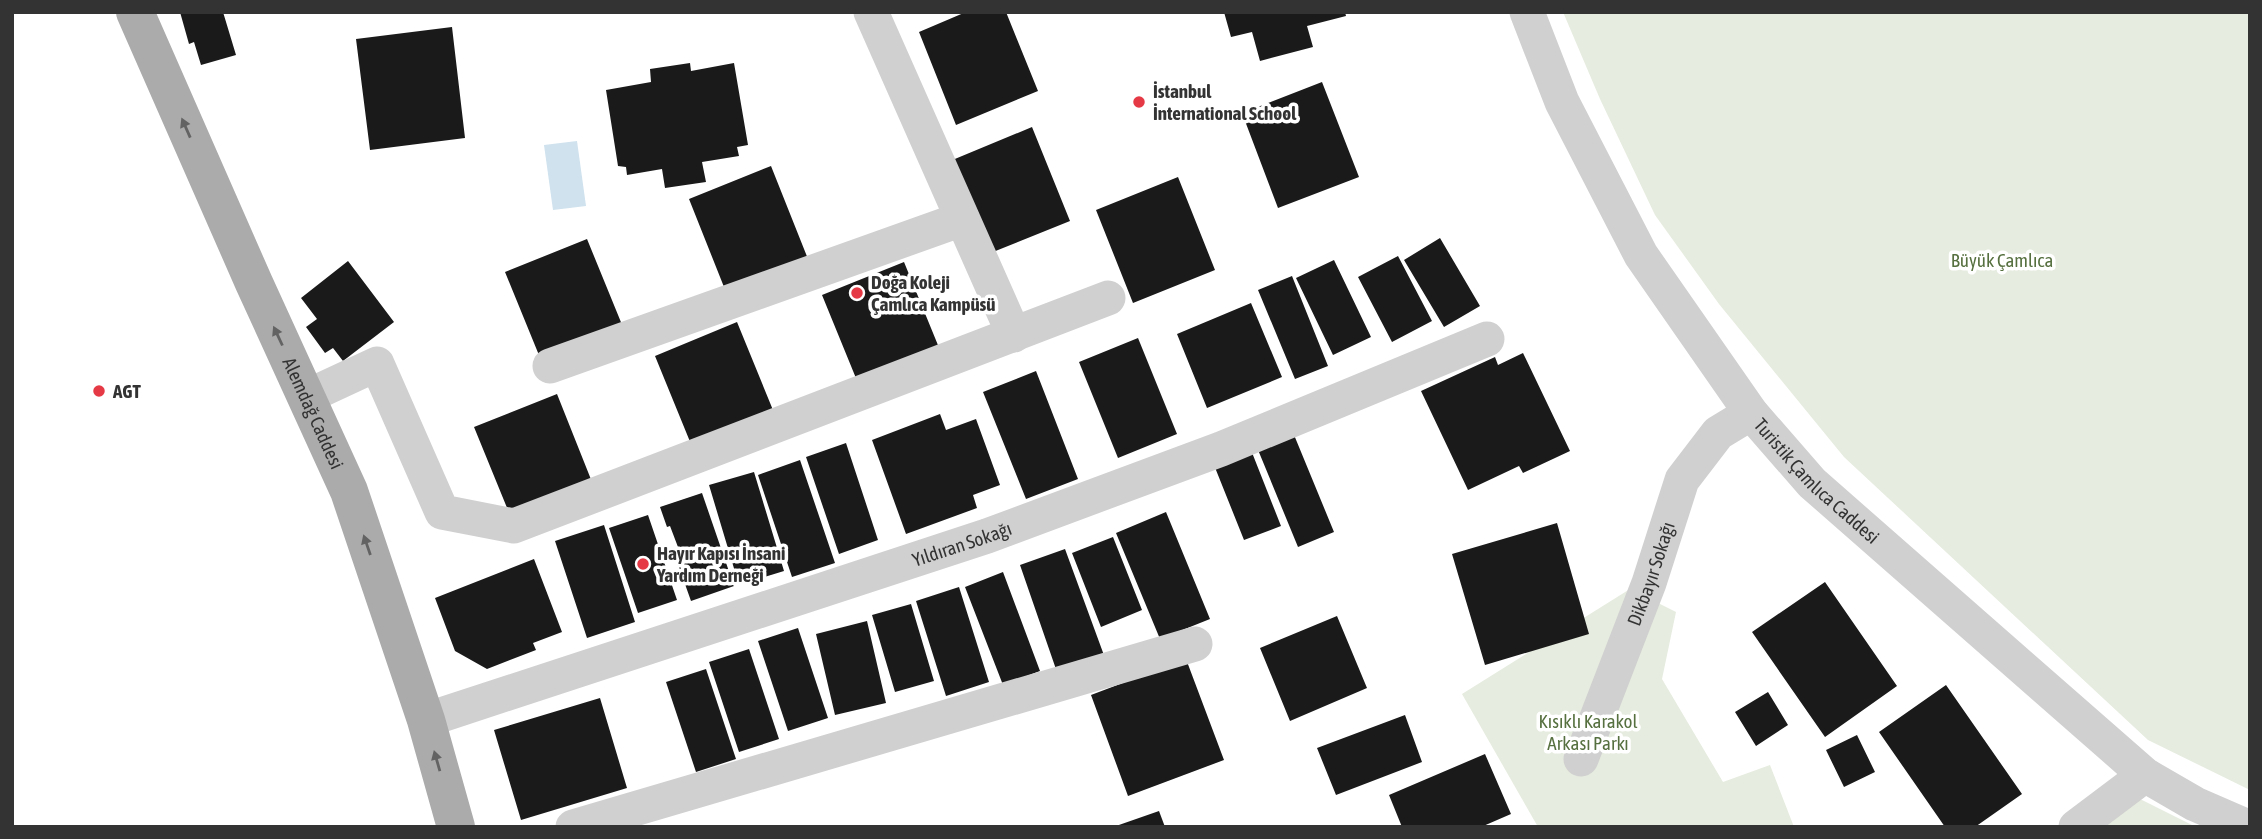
<svg xmlns="http://www.w3.org/2000/svg" width="2262" height="839" viewBox="0 0 2262 839" font-family="'Asap Condensed',sans-serif">
  <style>
    .green { fill: #e6ecdf }
    .water { fill: #cfe2ee }
    .building { fill: #1a1a1a }
    .lines { fill: none; stroke-linecap: round; stroke-linejoin: round }
    .minor { stroke: #d0d0d0; stroke-width: 35 }
    .major { stroke: #ababab; stroke-width: 38 }
    .oneway { fill: #636363 }
    .poi-dot { fill: #e63946; stroke: #fff; stroke-width: 2.5 }
    .labels { text-anchor: middle; stroke-width: 7; stroke-linejoin: round; paint-order: stroke }
    .poi-label { font-size: 19px; font-weight: bold; fill: #333; stroke: #fff; text-anchor: start }
    .park-label { font-size: 19px; fill: #56703f; stroke: #fff }
    .street-label { font-size: 19px; fill: #333; stroke: #fff }
  </style>
  <rect width="100%" height="100%" fill="#fff"/>
  <path class="green" d="M1563 12H2250V790L2148 740 1844 457 1719 304 1655 215 1600 99Z
    M1630 589 1676 612 1662 679 1723 782 1770 765 1794 827H1538L1462 694Z
    M2134 796 2196 827H2098Z"/>
  <path class="water" d="M577 141 586 206 553 210 544 145Z"/>
  <path class="building" d="M180 12H223L236 55 201 65 194 42 189 44Z
    M966 12H1006L1038 91 956 125 919 32Z
    M1224 12H1345L1346 16 1307 26 1313 47 1260 61 1252 32 1231 37Z
    M452 27 465 138 370 150 356 39Z
    M690 63 691 71 734 63 748 145 737 147 739 156 702 162 706 182 665 188 662 169 627 175 626 167 618 166 606 90 651 82 650 69Z
    M1322 82 1359 177 1278 208 1242 113Z
    M1032 127 1070 221 988 254 950 161Z
    M771 166 808 259 726 292 689 199Z
    M1178 177 1215 270 1133 303 1096 210Z
    M1440 238 1480 306 1444 327 1404 260Z
    M587 239 625 332 543 365 505 272Z
    M1398 256 1432 321 1392 342 1358 277Z
    M1334 260 1371 337 1333 355 1296 278Z
    M348 261 394 322 343 361 333 348 325 353 306 327 317 319 301 298Z
    M904 262 942 355 860 388 822 295Z
    M1292 276 1328 366 1295 379 1258 290Z
    M1251 303 1282 377 1207 408 1177 334Z
    M737 322 775 415 693 449 655 356Z
    M1138 338 1177 434 1118 458 1079 362Z
    M1523 353 1570 451 1523 473 1519 466 1468 490 1421 391 1495 357 1498 365Z
    M1036 371 1078 479 1026 499 983 392Z
    M557 394 594 487 512 520 474 427Z
    M940 414 946 430 976 419 1000 485 973 495 977 508 906 534 872 440Z
    M1292 430 1334 532 1298 547 1256 445Z
    M846 443 878 540 839 554 806 457Z
    M1251 450 1281 526 1244 540 1214 465Z
    M800 460 835 563 792 577 758 475Z
    M754 472 784 571 739 585 709 485Z
    M702 493 734 586 691 601 675 556 681 555 670 526 667 527 660 507Z
    M1166 512 1210 619 1160 639 1116 533Z
    M648 515 677 600 638 613 609 528Z
    M1557 523 1589 634 1485 665 1452 554Z
    M604 525 635 622 587 638 555 541Z
    M1113 537 1142 610 1101 627 1072 553Z
    M1065 549 1105 658 1058 675 1020 565Z
    M534 559 562 632 533 643 536 650 487 669 455 651 435 598Z
    M1003 572 1040 671 1003 685 965 587Z
    M1825 582 1897 686 1825 737 1752 632Z
    M959 587 989 682 946 696 916 601Z
    M911 604 934 681 895 692 872 615Z
    M1337 616 1367 688 1290 721 1260 648Z
    M867 621 886 703 835 715 816 634Z
    M798 628 828 718 788 731 758 641Z
    M749 649 779 739 739 752 709 662Z
    M1186 659 1224 760 1128 796 1091 695Z
    M706 669 736 759 696 772 666 682Z
    M1946 685 2022 794 1975 827H1945L1879 732Z
    M1768 692 1788 725 1756 746 1735 712Z
    M600 698 627 788 521 820 494 730Z
    M1405 715 1422 762 1336 795 1317 748Z
    M1857 735 1875 772 1844 787 1826 750Z
    M1485 754 1511 814 1481 827H1402L1389 795Z
    M1159 811 1165 827H1116V826Z"/>
  <g class="lines">
    <g class="minor">
      <path d="M871 12 1014 335"/>
      <path id="s1" d="M1527 12 1562 102 1641 255 1751 413 1812 483 2145 775 2195 804 2248 827"/>
      <path d="M550 366 962 219"/>
      <path d="M306 397 377 364 442 512 514 526 1108 298"/>
      <path id="s2" d="M426 720 987 536 1221 449 1487 339"/>
      <path id="s3" d="M1581 759 1649 583 1682 480 1718 433 1751 413"/>
      <path d="M573 827 1195 644"/>
      <path d="M2076 827 2145 775"/>
    </g>
    <path class="major" id="s4" d="M135 12 254 283 349 491 426 720 456 827"/>
  </g>
  <defs><path id="oneway-solid" d="M-6-.8H1V-3.2L6.5 0L1 3.2V.8H-6Z" transform="scale(1.75)"/></defs>
  <g class="oneway">
    <use href="#oneway-solid" transform="translate(186 128) rotate(-114)"/>
    <use href="#oneway-solid" transform="translate(278 336) rotate(-115)"/>
    <use href="#oneway-solid" transform="translate(367 545) rotate(-109)"/>
    <use href="#oneway-solid" transform="translate(437 761) rotate(-106)"/>
  </g>
  <g class="poi-dot">
    <circle cx="1139" cy="102" r="7"/>
    <circle cx="857" cy="293" r="7"/>
    <circle cx="99" cy="391" r="7"/>
    <circle cx="643" cy="564" r="7"/>
  </g>
  <g class="labels">
    <g class="poi-label">
      <text x="1153" y="98">İstanbul<tspan x="1153" dy="22">İnternational School</tspan></text>
      <text x="871" y="289">Doğa Koleji<tspan x="871" dy="22">Çamlıca Kampüsü</tspan></text>
      <text x="113" y="398">AGT</text>
      <text x="657" y="560">Hayır Kapısı İnsani<tspan x="657" dy="22">Yardım Derneği</tspan></text>
    </g>
    <g class="park-label">
      <text x="2002" y="267">Büyük Çamlıca</text>
      <text x="1588" y="728">Kısıklı Karakol<tspan x="1588" dy="22">Arkası Parkı</tspan></text>
    </g>
    <g class="street-label">
      <text dy="7" stroke="none"><textPath href="#s4" startOffset="439">Alemdağ Caddesi</textPath></text>
      <text dy="7" stroke="none"><textPath href="#s1" startOffset="556">Turistik Çamlıca Caddesi</textPath></text>
      <text dy="7" stroke="none"><textPath href="#s2" startOffset="564">Yıldıran Sokağı</textPath></text>
      <text dy="7" stroke="none"><textPath href="#s3" startOffset="198">Dikbayır Sokağı</textPath></text>
    </g>
  </g>
  <rect width="2262" height="839" fill="none" stroke="#333333" stroke-width="28"/>
</svg>
